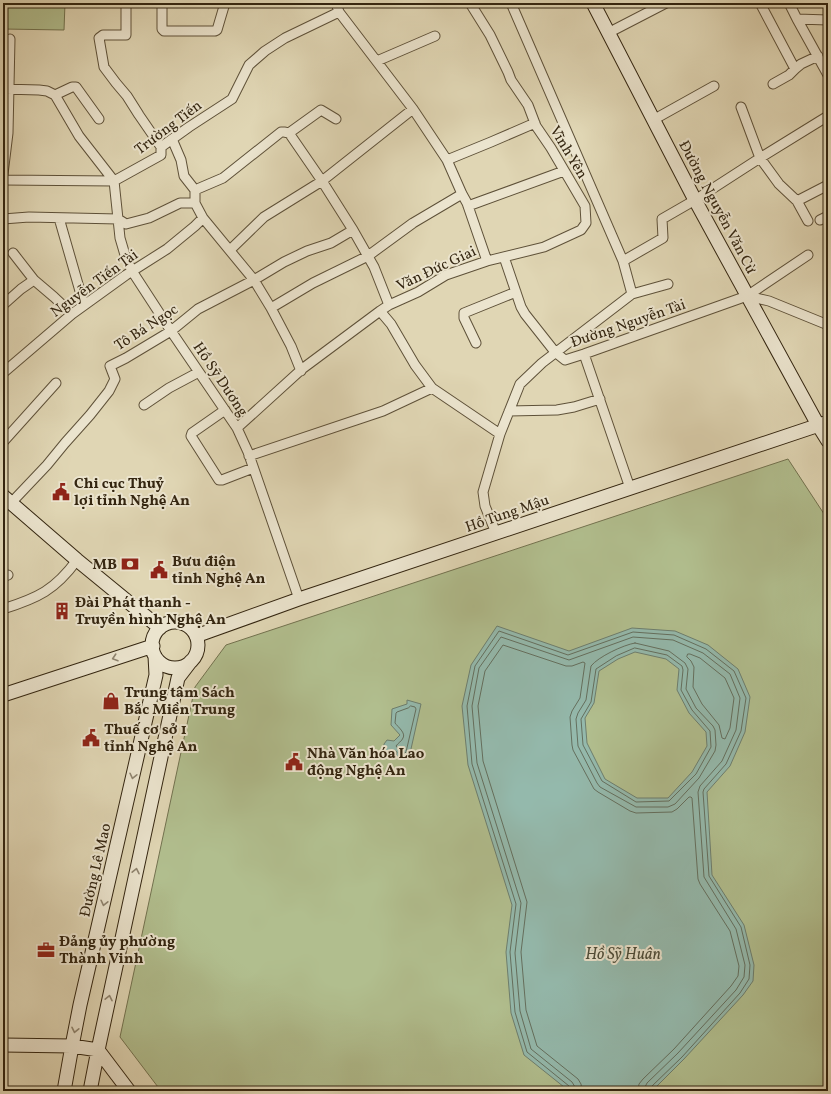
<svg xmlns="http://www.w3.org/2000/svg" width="831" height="1094" viewBox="0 0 831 1094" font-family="Vollkorn,serif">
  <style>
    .green { fill: #b1be8e; stroke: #72724f }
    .water { fill: #94b9ac; stroke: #6d7e6e; fill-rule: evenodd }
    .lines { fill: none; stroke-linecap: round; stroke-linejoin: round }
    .shore { stroke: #646f5e; stroke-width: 1 }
    .street-casing { stroke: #5e5139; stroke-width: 11 }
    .secondary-casing { stroke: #332510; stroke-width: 15 }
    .street { stroke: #ebe4ce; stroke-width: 9 }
    .secondary { stroke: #ebe4ce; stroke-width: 13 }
    .oneway { stroke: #8f846f }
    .labels { text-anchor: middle; stroke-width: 4; stroke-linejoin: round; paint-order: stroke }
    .street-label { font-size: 15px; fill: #332510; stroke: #ebe4ce }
    .poi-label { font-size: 15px; font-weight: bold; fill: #332510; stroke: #ebe4ce; text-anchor: start }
    .water-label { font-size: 16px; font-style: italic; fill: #4b4a37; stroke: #ebe4ce }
  </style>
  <rect width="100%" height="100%" fill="#e0d6b4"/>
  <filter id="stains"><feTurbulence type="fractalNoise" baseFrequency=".005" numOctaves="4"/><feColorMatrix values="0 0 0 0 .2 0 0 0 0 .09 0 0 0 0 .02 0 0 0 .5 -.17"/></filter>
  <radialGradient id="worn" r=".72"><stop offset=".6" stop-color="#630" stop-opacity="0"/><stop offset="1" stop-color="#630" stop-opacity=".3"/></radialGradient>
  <path class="green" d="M3 3H65L64 30 3 29Z
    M788 459 828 520V1091H161L120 1037 195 687 226 645Z"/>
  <path class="water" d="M497 626 569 651 632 628 675 631 708 645 738 669 750 697 745 732 730 766 707 792 712 875 744 925 754 965 753 981 743 995 684 1059 652 1091H569L524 1055 511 1013 506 952 512 905 468 765 462 706 471 665ZM635 652 666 659 679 669 677 690 689 713 706 732 707 746 692 772 668 798H637L605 779 587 743 585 718 594 703 599 671 618 659Z
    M407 700 421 704 409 758 396 756 397 752 394 750 391 752H387L384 749V744L387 740 394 741 400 735 391 725 392 709 407 704Z"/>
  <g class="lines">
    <path class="shore" d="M635 643 669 651 685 663 688 669 686 689 696 708 713 726 715 730 716 745 715 751 699 778 675 804 668 807H636L600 787 597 783 578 746 576 719 578 713 586 700 591 666C598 657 623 645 635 643Z
      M635 648 667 655 682 666 683 670 681 690 692 710 710 731 711 747 696 774 669 801 636 802 602 781 583 745 581 719 591 702 596 669 616 656Z
      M688 654H690L700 658 725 678 734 698 730 728 725 739 722 738 719 725 702 704 693 687 694 667 691 661 687 657Z
      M411 706 415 707 416 709 406 752 405 753H402L396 746C398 743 402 741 403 738 406 733 398 727 395 723L396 713 397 712 408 708Z
      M571 1091 569 1086 527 1052 515 1012 510 952 516 904 472 764 467 706 475 666 499 631 568 655 633 632 674 635 706 649 734 671 746 698 741 731 726 764 704 789 703 792 709 876 741 927 750 965 749 979 740 993 682 1057 651 1087 650 1091
      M576 1091 575 1087 572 1082 531 1049 520 1011 515 953 521 903 477 763 472 706 479 668 501 637 569 660 633 637 673 640 703 653 730 674 740 698 736 730 722 761 700 786 698 792 704 877 736 929 745 965 744 977 736 990 678 1053 647 1083 645 1087V1091
      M582 1091 581 1084 578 1079 537 1046 526 1010 521 952 527 902 483 761 478 706 485 671 503 645 566 666H572L583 662 585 663 580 698 572 711 570 717 572 745 573 750 594 789 598 792 630 811 636 813 672 812 677 809 689 797H691L692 798 698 879 700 884 730 931 739 966 738 976 731 986 674 1049 643 1079 639 1084 638 1091"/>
    <g class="street-casing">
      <path id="street" d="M126 3V35H103L99 38 104 67 116 83 127 96 139 115 161 147
        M470 3 490 35 508 72 511 80 528 105 536 126 551 148 585 206 586 223 581 230 544 247 487 261
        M760 3 795 69 801 64 818 56
        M789 3 797 19 828 75
        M162 7V29L164 31H215L217 30 225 3
        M797 19 828 20
        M608 33 666 3
        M377 61 435 36
        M773 84 789 75 795 69
        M3 89 39 90 47 91 55 95 79 136 114 181
        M55 95 72 87H76L99 119
        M741 107 760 158 779 184 797 201 808 221
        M653 120 714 86
        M289 133 321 110 336 119
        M172 139 181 160 184 176 195 190V203L203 218 254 280 271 308 291 346 301 371
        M447 160 491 142 535 123
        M3 174 8 133 10 39
        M3 180 114 181 161 155V147L189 127 232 99 249 65 265 51 285 38 339 12
        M114 181 120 238 125 255 132 271 171 331 237 428 248 452 299 599
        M195 190 223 178 281 132H284L289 133 322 181 353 230 374 267 389 305
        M797 201 828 185
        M468 206 564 171
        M59 218 84 305
        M3 219 29 217 118 219 126 224 149 218 180 203H195
        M820 220 828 216
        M230 250 264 217 322 181 413 109
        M13 253 34 280
        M504 257 521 307 525 314 555 352 565 360 584 354 747 296 808 255
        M623 261 663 238 662 219 695 200 760 158 828 116
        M632 294 668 284
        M747 296 769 301 828 325
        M3 305 21 289 34 280 54 297 72 314
        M271 308 313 283 368 256 413 223 462 194
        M380 311 391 324 415 365 432 388 500 434
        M476 343 464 318V313L516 292
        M584 354 630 488
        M3 373 72 314 126 275 167 249 195 226 203 218
        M144 405 169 388 199 372
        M225 410 192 433 191 436 219 480H222L253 468
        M509 411 557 410 574 407 600 399
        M237 428 302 369 380 311 389 305 418 292 446 275 487 261 467 203 462 194 447 160 413 109 339 12 336 3
        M3 442 56 383
        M249 456 383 411 432 388
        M11 503 47 465 65 443 90 415 109 391 115 379 110 366 126 358 171 331 198 309 254 280 284 262 307 251 331 243 353 230
        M496 533 485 506 483 492 500 434 520 384 542 363 632 294 623 261 511 3
        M3 577 8 575
        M3 609C38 598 55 590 77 560"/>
    </g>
    <g class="secondary-casing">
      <path id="secondary" d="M593 3 695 200 818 425 828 441
        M3 496 77 560 160 628
        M152 645a23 23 0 1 1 46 0a23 23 0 1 1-46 0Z
        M196 636 299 599 828 422
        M3 695 153 646
        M3 1045 72 1046 98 1050 129 1091
        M64 1091 72 1046 80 1005 156 675 155 656
        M90 1091 98 1050 178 678 191 661"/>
    </g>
    <use href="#street" class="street"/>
    <use href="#secondary" class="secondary"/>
  </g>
  <defs><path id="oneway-chevron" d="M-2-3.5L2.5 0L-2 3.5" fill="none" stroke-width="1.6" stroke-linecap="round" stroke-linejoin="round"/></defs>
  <g class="oneway">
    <use href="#oneway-chevron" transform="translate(115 658) rotate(162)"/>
    <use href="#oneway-chevron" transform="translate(133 776) rotate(103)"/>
    <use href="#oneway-chevron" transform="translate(136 871) rotate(-78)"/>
    <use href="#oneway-chevron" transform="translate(104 903) rotate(103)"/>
    <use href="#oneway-chevron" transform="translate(109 998) rotate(-78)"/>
    <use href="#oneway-chevron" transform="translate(75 1030) rotate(102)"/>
  </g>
  <defs>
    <g id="civic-bare" transform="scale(1.38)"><path d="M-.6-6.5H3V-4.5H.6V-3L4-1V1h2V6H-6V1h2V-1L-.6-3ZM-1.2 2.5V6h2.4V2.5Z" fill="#8f2418" stroke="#ebe4ce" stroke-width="2.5" paint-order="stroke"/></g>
    <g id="bank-bare" transform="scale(1.38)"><path d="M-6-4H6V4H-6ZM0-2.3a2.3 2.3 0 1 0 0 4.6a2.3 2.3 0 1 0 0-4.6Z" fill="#8f2418" stroke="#ebe4ce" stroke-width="2.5" paint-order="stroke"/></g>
    <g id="building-bare" transform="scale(1.38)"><path d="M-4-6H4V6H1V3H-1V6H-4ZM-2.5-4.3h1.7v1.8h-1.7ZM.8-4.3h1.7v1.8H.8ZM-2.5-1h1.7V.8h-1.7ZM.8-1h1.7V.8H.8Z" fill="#8f2418" stroke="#ebe4ce" stroke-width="2.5" paint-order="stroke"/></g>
    <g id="shop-bare" transform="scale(1.38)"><path d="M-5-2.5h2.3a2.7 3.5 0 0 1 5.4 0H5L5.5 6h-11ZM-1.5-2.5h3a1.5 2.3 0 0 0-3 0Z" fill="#8f2418" stroke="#ebe4ce" stroke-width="2.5" paint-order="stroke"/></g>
    <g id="office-bare" transform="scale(1.38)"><path d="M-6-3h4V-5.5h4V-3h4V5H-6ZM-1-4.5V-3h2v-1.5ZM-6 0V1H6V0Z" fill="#8f2418" stroke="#ebe4ce" stroke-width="2.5" paint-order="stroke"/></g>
  </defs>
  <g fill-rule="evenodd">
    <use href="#civic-bare" x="61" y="492"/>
    <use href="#bank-bare" x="130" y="564"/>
    <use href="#civic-bare" x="159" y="570"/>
    <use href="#building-bare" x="62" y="611"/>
    <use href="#shop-bare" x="111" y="701"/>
    <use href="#civic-bare" x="91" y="738"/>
    <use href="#civic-bare" x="294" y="762"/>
    <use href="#office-bare" x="46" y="950"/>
  </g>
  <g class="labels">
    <g class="street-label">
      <text transform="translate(168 127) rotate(-37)" y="5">Trường Tiến</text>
      <text transform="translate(569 152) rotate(59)" y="5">Vĩnh Yên</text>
      <text transform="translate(718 207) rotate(62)" y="5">Đường Nguyễn Văn Cừ</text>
      <text transform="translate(436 268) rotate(-25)" y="5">Văn Đức Giai</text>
      <text transform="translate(94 283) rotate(-36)" y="5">Nguyễn Tiến Tài</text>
      <text transform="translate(628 323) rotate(-19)" y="5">Đường Nguyễn Tài</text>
      <text transform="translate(146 327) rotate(-33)" y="5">Tô Bá Ngọc</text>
      <text transform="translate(221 379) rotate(56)" y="5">Hồ Sỹ Dương</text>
      <text transform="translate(507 513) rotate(-19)" y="5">Hồ Tùng Mậu</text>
      <text transform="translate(95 870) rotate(-77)" y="5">Đường Lê Mao</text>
    </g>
    <g class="poi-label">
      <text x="74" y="488">Chi cục Thuỷ<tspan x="74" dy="17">lợi tỉnh Nghệ An</tspan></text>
      <text x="172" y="566">Bưu điện<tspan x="172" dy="17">tỉnh Nghệ An</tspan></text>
      <text x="117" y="569" text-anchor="end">MB</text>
      <text x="75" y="607">Đài Phát thanh -<tspan x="75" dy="17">Truyền hình Nghệ An</tspan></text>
      <text x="124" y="697">Trung tâm Sách<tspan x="124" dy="17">Bắc Miền Trung</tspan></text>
      <text x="104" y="734">Thuế cơ sở 1<tspan x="104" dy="17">tỉnh Nghệ An</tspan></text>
      <text x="307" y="758">Nhà Văn hóa Lao<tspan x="307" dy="17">động Nghệ An</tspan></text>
      <text x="59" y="946">Đảng ủy phường<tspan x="59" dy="17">Thành Vinh</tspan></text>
    </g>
    <g class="water-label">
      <text x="623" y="959">Hồ Sỹ Huân</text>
    </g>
  </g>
  <rect width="831" height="1094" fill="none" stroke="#e0d6b4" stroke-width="16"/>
  <rect x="4" y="4" width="823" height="1086" fill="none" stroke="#332510" stroke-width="2"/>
  <rect x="8" y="8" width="815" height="1078" fill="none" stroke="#332510"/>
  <rect width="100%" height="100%" filter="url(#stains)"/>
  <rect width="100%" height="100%" fill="url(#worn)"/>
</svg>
